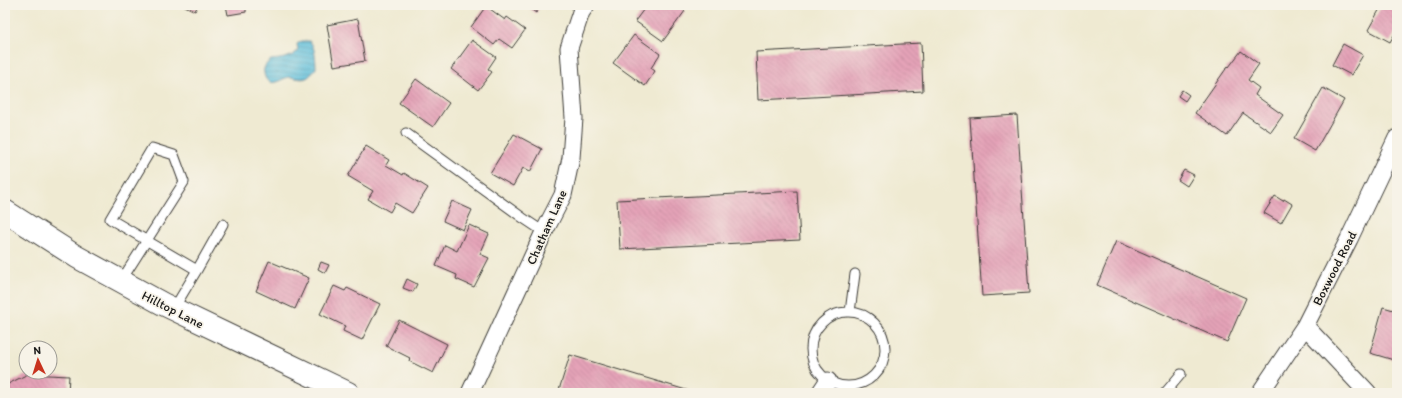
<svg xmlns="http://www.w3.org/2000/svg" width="1402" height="398" viewBox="0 0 1402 398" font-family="Itim,sans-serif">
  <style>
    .water { fill: url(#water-rules); stroke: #3c6c7b }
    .building { fill: url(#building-back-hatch) }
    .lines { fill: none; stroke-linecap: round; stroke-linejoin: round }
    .service-casing { stroke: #3c3b37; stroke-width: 11 }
    .minor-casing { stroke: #3c3b37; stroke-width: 19 }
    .tertiary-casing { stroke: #3c3b37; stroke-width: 24 }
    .service { stroke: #fff; stroke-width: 9 }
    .minor { stroke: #fff; stroke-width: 17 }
    .tertiary { stroke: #fff; stroke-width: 22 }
    .labels { text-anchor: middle; stroke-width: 3.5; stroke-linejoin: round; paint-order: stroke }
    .street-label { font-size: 13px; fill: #1c1c1c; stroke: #f7f3e8 }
  </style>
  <defs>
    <pattern id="water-rules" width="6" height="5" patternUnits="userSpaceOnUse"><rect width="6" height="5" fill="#5cbdda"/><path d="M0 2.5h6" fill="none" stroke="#4fa2ba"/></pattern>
    <pattern id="building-back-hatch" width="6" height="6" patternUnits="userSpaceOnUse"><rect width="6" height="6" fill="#e4a2b7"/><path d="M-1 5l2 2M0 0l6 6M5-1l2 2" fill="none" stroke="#c38b9d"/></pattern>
  </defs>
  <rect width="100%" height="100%" fill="#f7f3e8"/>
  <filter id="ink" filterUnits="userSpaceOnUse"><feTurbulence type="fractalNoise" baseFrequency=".025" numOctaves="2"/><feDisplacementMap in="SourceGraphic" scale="8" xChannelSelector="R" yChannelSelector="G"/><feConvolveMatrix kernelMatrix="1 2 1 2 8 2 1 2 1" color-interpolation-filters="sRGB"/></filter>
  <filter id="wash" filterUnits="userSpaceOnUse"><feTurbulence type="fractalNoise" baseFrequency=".012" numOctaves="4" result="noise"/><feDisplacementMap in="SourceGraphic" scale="16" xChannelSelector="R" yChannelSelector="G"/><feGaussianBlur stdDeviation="0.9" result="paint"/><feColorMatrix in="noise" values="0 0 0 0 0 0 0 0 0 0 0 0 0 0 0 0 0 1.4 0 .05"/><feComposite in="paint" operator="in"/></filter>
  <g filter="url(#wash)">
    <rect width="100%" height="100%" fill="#efead2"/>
    <path class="water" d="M302 41C304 41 307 41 309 41 315 44 316 62 316 68 314 71 311 75 308 77 302 81 295 77 289 77 282 78 267 91 264 73 263 67 266 64 271 60 282 59 290 58 298 51L297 44Z"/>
    <g id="blocks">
      <path class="building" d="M183 5H198L195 11Z
        M226 5H260V6L246 8V12L228 15Z
        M525 5H541L536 13Z
        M647 5H677L685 11 663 41 635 21Z
        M1382 5H1394L1397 7V30L1390 42 1368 30Z
        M486 6 505 20 507 17 525 30 512 48 499 39 494 45 471 27Z
        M358 19 365 61 334 66 327 25Z
        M634 35 660 54 651 68 655 71 645 86 613 63Z
        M472 40 496 57 488 69 492 72 478 90 451 69Z
        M921 43 923 91 758 100 756 52Z
        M1343 44 1363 55 1351 75 1332 65Z
        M1241 51 1259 64 1248 80 1259 88 1255 95 1283 115 1271 132 1243 113 1227 136 1195 113 1228 66 1229 67Z
        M416 79 449 103 433 127 399 103Z
        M1323 88 1344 100 1315 151 1294 139Z
        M1182 90 1189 95 1185 101 1178 96Z
        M1017 115 1029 293 982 296 970 118Z
        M514 134 542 149 530 172 523 168 513 186 490 173Z
        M366 146 389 160 386 165 403 175 404 173 428 188 412 213 395 203 390 212 368 199 373 191 348 176Z
        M1184 170 1194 175 1187 186 1178 180Z
        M797 191 800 240 620 249 617 200Z
        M1275 196 1283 201 1284 199 1292 204 1281 223 1264 213Z
        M452 201 472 210 463 230 443 221Z
        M469 225 489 234 480 254 489 258 474 287 456 279 457 275 436 266 445 245 457 251Z
        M1116 241 1246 298 1227 342 1097 285Z
        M269 261 309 278 295 309 256 291Z
        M321 262 329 265 325 273 318 269Z
        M407 279 417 284 413 292 403 288Z
        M334 286 345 291 347 288 380 304 362 340 343 331 345 326 320 314Z
        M1383 307 1397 311V361L1370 353Z
        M399 320 447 344 433 373 409 361 410 358 386 346Z
        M570 355 696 393H558Z
        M28 374 69 376 68 393H7L8 384Z"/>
    </g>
  </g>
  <g filter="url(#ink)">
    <use href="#blocks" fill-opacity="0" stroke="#3c3b37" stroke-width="1"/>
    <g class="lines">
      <g class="service-casing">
        <path id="service" d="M406 133 523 218 544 232
          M121 281 184 182 174 155 152 148 110 219 197 270 223 224
          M173 310 197 270
          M811 349a37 37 0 1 1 74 0a37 37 0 1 1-74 0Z
          M850 312 855 274
          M1165 393 1181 374"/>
      </g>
      <g class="minor-casing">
        <path id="minor" d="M1305 326 1368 393
          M470 393 544 232 563 195 571 158 574 118 569 48 581 12 586 5
          M820 393 828 381
          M1260 393 1305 326 1349 239 1397 138"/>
      </g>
      <g class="tertiary-casing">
        <path id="tertiary" d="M5 211 77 257 163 304 348 393"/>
      </g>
      <use href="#service" class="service"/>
      <use href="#minor" class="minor"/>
      <use href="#tertiary" class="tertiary"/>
    </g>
  </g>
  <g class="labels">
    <g class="street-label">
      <text transform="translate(546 227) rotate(-66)" y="5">Chatham Lane</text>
      <text transform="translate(1334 268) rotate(-63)" y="5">Boxwood Road</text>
      <text transform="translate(173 309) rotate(27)" y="5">Hilltop Lane</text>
    </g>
  </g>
  <rect width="1402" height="398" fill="none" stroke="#f7f3e8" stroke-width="20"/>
  <g transform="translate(38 360) rotate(356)"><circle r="19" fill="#f7f3e8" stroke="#9f9d96"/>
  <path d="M0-3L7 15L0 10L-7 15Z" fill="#c8321e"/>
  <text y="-6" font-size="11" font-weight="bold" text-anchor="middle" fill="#1c1c1c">N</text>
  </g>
</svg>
